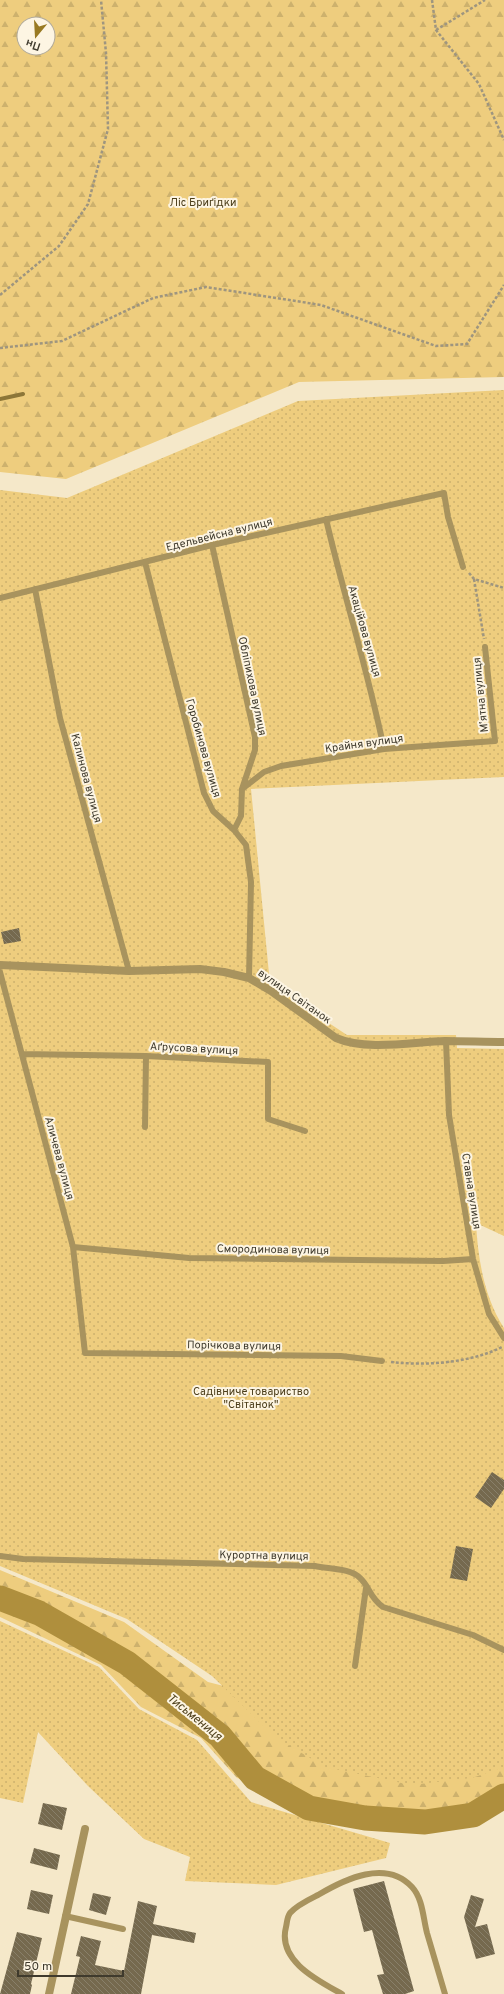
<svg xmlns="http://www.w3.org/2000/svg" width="504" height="1994" viewBox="0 0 504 1994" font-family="Overpass,sans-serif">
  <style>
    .forest { fill: url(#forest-firs); fill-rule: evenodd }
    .garden { fill: url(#garden-dots) }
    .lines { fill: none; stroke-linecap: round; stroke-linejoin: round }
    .stream { stroke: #8d7638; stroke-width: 4 }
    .river { stroke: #af8f3d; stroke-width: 25 }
    .building { fill: url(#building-back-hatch) }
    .path { stroke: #9e957f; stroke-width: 2.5; stroke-dasharray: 3 2; stroke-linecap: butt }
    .lane { stroke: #a8935e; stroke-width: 6 }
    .street { stroke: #a8935e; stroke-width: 8 }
    .labels { text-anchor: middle; stroke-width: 4; stroke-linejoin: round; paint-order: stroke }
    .park-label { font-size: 11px; fill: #4c3e1b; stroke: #fdf5e3 }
    .street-label { font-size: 11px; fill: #3f3a2d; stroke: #fdf5e3 }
    .water-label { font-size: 12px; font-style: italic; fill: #50421e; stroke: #fdf5e3 }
  </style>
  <defs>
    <pattern id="forest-firs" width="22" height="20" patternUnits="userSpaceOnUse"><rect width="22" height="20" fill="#eecd7e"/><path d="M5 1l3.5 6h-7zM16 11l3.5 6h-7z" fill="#cdb16d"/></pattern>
    <pattern id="garden-dots" width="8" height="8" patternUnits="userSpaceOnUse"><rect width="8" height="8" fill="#eecd7e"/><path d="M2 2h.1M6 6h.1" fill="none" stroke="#cdb16d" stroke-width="1.8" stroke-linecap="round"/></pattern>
    <pattern id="building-back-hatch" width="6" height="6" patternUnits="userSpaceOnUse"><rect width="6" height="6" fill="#75694e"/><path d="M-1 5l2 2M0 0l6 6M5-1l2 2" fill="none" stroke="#89806a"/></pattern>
  </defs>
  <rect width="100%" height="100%" fill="#f5e8c9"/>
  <path class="forest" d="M0 0H504V377L299 382 66 479 0 472ZM24 24H48V48H24Z
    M0 1570 124 1622 208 1682 504 1758V1788L470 1807 424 1817 366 1812 312 1800 237 1778 201 1738 141 1707 101 1665 0 1617Z"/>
  <path class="garden" d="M504 390V777L251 789 270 984 347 1035H456L457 1048 504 1049V1236L476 1223C478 1259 484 1297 504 1328V1767L472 1778 411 1785 325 1767 275 1737 212 1676 127 1619 0 1566V490L67 498 298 401Z
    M0 1621 99 1667 139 1709 197 1740 251 1802 390 1843 386 1858 276 1885 185 1881 190 1857 144 1839 88 1786 38 1732 23 1803 0 1798Z"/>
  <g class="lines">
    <path class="stream" d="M0 399 23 394"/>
    <path class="river" d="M0 1598 39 1613 127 1663 220 1736 255 1778 309 1808 365 1818 425 1822 473 1815 504 1796"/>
  </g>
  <path class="building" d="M19 928 21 941 4 944 1 932Z
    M492 1472 504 1480V1489L491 1508 475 1497Z
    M456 1546 473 1549 467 1581 450 1578Z
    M43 1803 67 1808 62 1830 38 1824Z
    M34 1848 60 1855 57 1870 30 1863Z
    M384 1881 414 1991 405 1994H383L377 1975 384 1974 372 1930 364 1932 353 1889Z
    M31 1890 53 1895 49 1914 27 1909Z
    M93 1893 111 1897 106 1915 89 1910Z
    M471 1895 484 1899 475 1927 487 1924 495 1954 476 1959 464 1917Z
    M138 1901 157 1906 153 1924 196 1933 194 1943 152 1935 141 1994H71L80 1957 76 1956 81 1936 101 1941 95 1965 124 1971Z
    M17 1932 42 1938 31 1984 32 1985 30 1994H0Z"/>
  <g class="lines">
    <path class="path" d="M432 0 436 30 479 84 504 140
      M436 30 485 0
      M0 295 59 246 88 204 108 129 106 53 101 0
      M0 348 62 341 153 298 206 287 321 305 436 346 467 344 504 285
      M469 573 474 579 504 588
      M474 579 484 639
      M391 1362C426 1366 470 1363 502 1347"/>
    <path class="lane" d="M326 519C344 596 368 671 384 749
      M212 545 255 737V750L242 789 241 816 234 830
      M145 562 204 793 213 811 234 830 246 845 251 882 249 978
      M35 589 60 718 129 971
      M0 598 212 545 444 493 448 517 463 567
      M242 789 264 772 281 766 384 749 495 741 485 647
      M0 972 73 1247 85 1353 341 1356 382 1361
      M446 1041 449 1115 473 1259 489 1314 504 1338
      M22 1054 146 1056 268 1062V1119L305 1131
      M145 1127 146 1056
      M73 1247 189 1258 443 1261 473 1259
      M0 1556 23 1559 315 1566C328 1569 351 1568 360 1578 370 1587 369 1597 383 1607L473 1635 504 1650
      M355 1666 366 1588
      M65 1916 123 1929
      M342 1994C319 1981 277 1961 286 1927 287 1923 287 1917 290 1913 297 1905 308 1900 318 1895 345 1879 386 1859 412 1887 423 1899 423 1918 427 1933 433 1953 439 1974 445 1994"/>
    <path class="street" d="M0 965 129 971 200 969 224 972 249 978 271 991 336 1038C366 1051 413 1042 445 1041 465 1041 485 1042 504 1042
      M49 1994 85 1829"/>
  </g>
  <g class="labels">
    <g class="park-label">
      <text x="203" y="206">Ліс Бриґідки</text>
      <text x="251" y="1395">Садівниче товариство<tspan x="251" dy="13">"Світанок"</tspan></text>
    </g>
    <g class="street-label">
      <text transform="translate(219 534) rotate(-14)" y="4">Едельвейсна вулиця</text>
      <text transform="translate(365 631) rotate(74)" y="4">Акаційова вулиця</text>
      <text transform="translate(253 686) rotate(78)" y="4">Обліпихова вулиця</text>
      <text transform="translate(480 695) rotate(-96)" y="4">Мʼятна вулиця</text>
      <text transform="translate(364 743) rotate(-8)" y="4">Крайня вулиця</text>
      <text transform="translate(204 748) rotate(74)" y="4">Горобинова вулиця</text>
      <text transform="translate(87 778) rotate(75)" y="4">Калинова вулиця</text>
      <text transform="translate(295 996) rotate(35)" y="4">вулиця Світанок</text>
      <text transform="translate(194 1048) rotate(3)" y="4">Аґрусова вулиця</text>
      <text transform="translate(60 1158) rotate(75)" y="4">Аличева вулиця</text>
      <text transform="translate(472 1191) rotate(81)" y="4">Ставна вулиця</text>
      <text transform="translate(273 1249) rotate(1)" y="4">Смородинова вулиця</text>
      <text transform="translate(234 1345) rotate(1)" y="4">Порічкова вулиця</text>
      <text transform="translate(264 1555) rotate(1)" y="4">Курортна вулиця</text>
    </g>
    <g class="water-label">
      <text transform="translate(195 1717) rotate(39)" y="4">Тисьмениця</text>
    </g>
  </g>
  <g transform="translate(36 36) rotate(198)"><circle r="19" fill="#fdf5e3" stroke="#b1aa9a"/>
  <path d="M0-3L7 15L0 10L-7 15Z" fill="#997a23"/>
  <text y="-6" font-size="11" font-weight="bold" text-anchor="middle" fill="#3f3a2d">Пн</text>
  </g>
  <path d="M18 1970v6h105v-6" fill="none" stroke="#3f3a2d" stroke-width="2"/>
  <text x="24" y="1970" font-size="12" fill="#3f3a2d" stroke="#fdf5e3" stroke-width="3" paint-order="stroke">50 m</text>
</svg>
